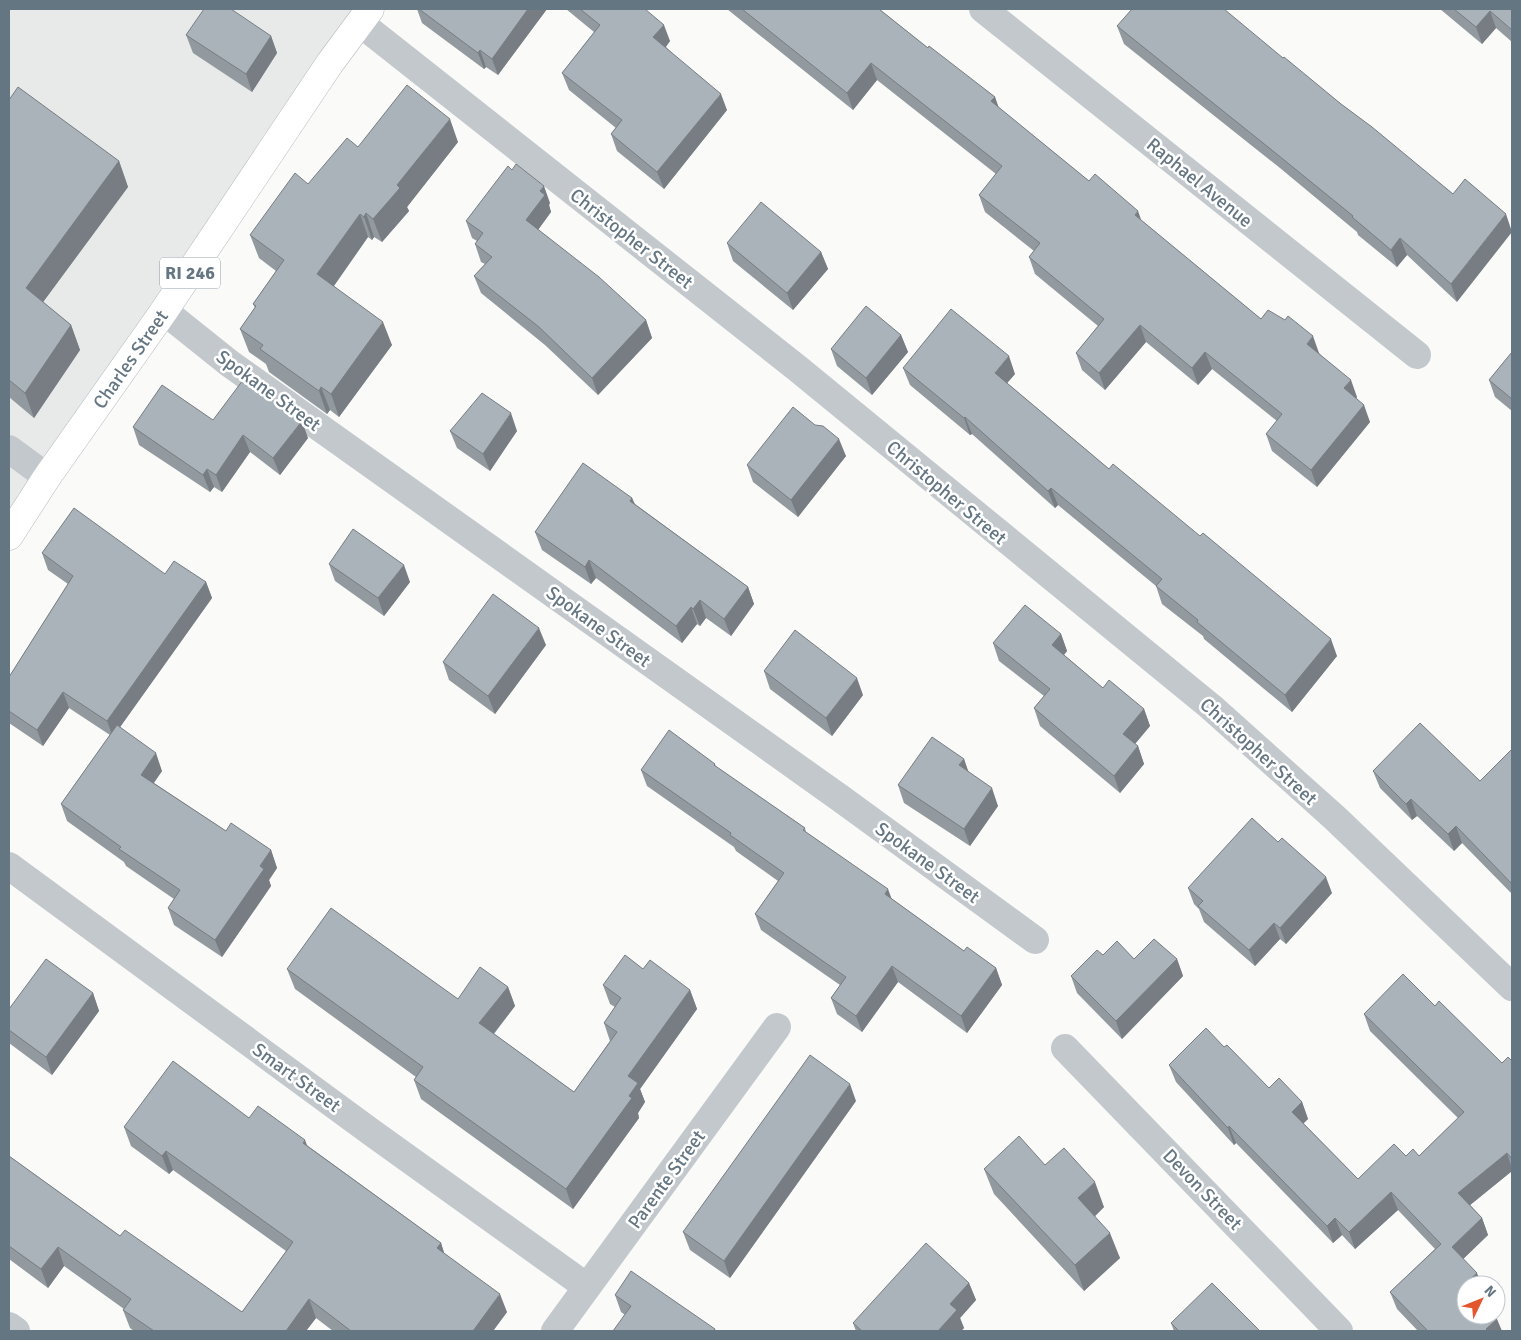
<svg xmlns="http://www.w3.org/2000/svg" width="1521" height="1340" viewBox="0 0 1521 1340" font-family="Signika,sans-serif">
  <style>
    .built { fill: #e8e9e9 }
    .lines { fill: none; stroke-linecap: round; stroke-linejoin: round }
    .primary-casing { stroke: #b5babe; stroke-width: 29 }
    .street { stroke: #c3c8cc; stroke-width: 28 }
    .primary { stroke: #fff; stroke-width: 28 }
    .wall { fill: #929a9f }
    .shaded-wall { fill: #777d82 }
    .building { fill: #aab3b9; stroke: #777d82 }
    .labels { text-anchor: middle; stroke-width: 5; stroke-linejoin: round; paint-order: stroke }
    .shield { fill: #fff; stroke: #939fa8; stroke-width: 1 }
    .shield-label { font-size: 18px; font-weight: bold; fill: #657683 }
    .street-label { font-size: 19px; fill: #657683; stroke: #fff }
  </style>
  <rect width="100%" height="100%" fill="#fafaf8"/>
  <path class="built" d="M9 9H371L9 545Z"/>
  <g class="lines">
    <g class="primary-casing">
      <path id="primary" d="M9 536 47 477 164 311 330 63 370 9"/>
    </g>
    <path class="street" d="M983 9 1417 355
      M360 23 797 368 1211 707 1335 818 1512 987
      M164 311 229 363 840 798 1035 940
      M9 449 47 477
      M9 866 371 1132 587 1287
      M1065 1048 1339 1331
      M9 1326 16 1331
      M555 1331 777 1027"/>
    <use href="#primary" class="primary"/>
  </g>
  <path class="wall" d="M417 9H547L498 75 486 67 484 69 422 23Z
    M566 9H645L670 41 666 47 727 110 664 189 617 151 611 134 616 128 569 90 562 73 594 32Z
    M727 9H879L928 48 995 97 998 107 1089 181 1142 221 1261 319 1319 353 1357 397 1356 398 1370 422 1317 487 1272 451 1266 434 1277 421 1212 369 1198 385 1146 342 1105 390 1082 370 1076 353 1098 326 1035 274 1029 257 1034 251 985 212 979 195 996 174 877 80 853 110Z
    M1440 9H1512V42L1496 28 1482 44Z
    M1117 26 1283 58 1453 194 1457 302 1407 255 1397 267 1358 235 1357 232 1280 168 1124 44Z
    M186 35 271 36 277 53 252 92 193 53Z
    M9 100 119 161 128 187 43 302 71 325 80 350 34 418 9 397Z
    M458 142 407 207 409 211 382 242 374 237 372 240 368 237 334 286 392 345 339 417 330 410 327 414 269 372 266 364 249 352 240 329 255 308 253 304 276 271 259 258 250 235 308 184Z
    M550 203 549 205 551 212 538 230 646 320 652 338 598 395 545 345 481 293 474 276 485 264 481 262 475 244 477 241 472 238 466 221Z
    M727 243 821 252 828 269 793 310 733 261Z
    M901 335 908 352 872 395 837 366 831 349Z
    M1512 352V411L1495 397 1489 380Z
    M903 368 1015 374 1007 383 1109 469 1337 656 1292 712 1204 639 1203 636 1162 604 1156 586 1058 505 1055 508 972 434 970 435 910 385Z
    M213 420 308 438 280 475 250 452 222 492 214 487 210 492 139 445 133 427Z
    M815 425 846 456 798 517 753 482 747 465Z
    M450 431H517L490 471 457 448Z
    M632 498 635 504 748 587 754 604 731 636 706 618 700 626 697 624 682 643 596 578 591 584 542 550 535 532Z
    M42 553 165 574 206 582 212 598 120 727 162 771 154 783 226 831 271 850 277 868 269 880 271 886 222 957 174 925 168 908 174 899 126 866 124 862 67 821 61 804 110 735 69 708 43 746 9 723V677L68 584 48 570Z
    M329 564 410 582 384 616 335 581Z
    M1061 634 1067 651 1064 655 1103 688 1144 709 1150 726 1135 744 1138 746 1144 764 1120 793 1040 726 1034 708 1044 696 999 661 993 643Z
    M546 645 495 714 449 680 443 662Z
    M764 671 863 695 832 736 770 689Z
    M1512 749V894L1462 843 1454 851 1417 816 1412 820 1380 788 1373 771 1480 781Z
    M964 759 968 772 998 806 970 846 904 803 898 785Z
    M715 764 716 767 805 828 806 832 892 899 964 951 996 968 1002 985 967 1033 898 982 862 1032 837 1014 831 998 840 985 761 930 755 914 778 881 736 851 734 847 647 786 641 770Z
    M1188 888 1332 893 1286 944 1280 939 1255 966 1204 922 1199 909 1194 904Z
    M1134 959H1177L1183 976 1122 1039 1077 993 1071 976Z
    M287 969 458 999 508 987 515 1006 494 1034 574 1092 610 1041 604 1023 615 1007 610 1004 603 985 643 969 690 990 697 1009 640 1089 645 1102 638 1113 639 1118 573 1209 421 1099 414 1080 416 1077 295 989Z
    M93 993 99 1011 52 1075 9 1043V1009Z
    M1435 1006 1502 1063 1512 1061V1171L1470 1205 1482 1218 1488 1235 1463 1259 1466 1285 1502 1331H1418L1397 1309 1390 1292 1435 1249 1398 1210 1355 1249 1342 1235 1333 1243 1236 1143 1234 1145 1176 1082 1169 1065 1224 1047 1269 1088 1302 1102 1308 1119 1303 1123 1358 1179 1406 1156H1419L1458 1118 1370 1031 1364 1014Z
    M856 1101 730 1278 690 1250 683 1232Z
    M249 1118 308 1146 441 1243 444 1253 507 1312 493 1331H333L316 1318 306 1331H134L130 1328 123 1310 124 1309 64 1266 48 1288 9 1259V1156L120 1236 242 1312 286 1251 173 1170 169 1174 131 1146 124 1127Z
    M1045 1165 1104 1207 1095 1216 1120 1258 1084 1291 994 1194 984 1169Z
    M969 1283 976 1300 960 1318 964 1328 961 1331H856L853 1323Z
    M615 1295 715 1329 716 1331H613L625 1315 621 1312Z
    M1171 1323 1260 1331H1174Z"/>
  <path class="shaded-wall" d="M528 9H547L498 75 492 59Z
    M1490 11 1496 28 1482 44 1476 27Z
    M664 25 670 41 660 54 653 37Z
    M271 36 277 53 252 92 246 74Z
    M480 50 486 67 484 69 478 53Z
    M871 63 877 80 853 110 847 93Z
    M721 94 727 110 664 189 657 172Z
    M995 97 1001 114 991 101Z
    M450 119 458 142 407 207 409 211 382 242 373 219 397 185Z
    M119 161 128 187 35 313 26 288Z
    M544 186 550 203 549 205 551 212 532 238 526 220 540 191Z
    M1138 211 1144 228 1135 215Z
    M366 213 374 237 372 240 364 217Z
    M360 214 368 237 326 297 317 274Z
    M1506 214 1512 232 1457 302 1451 284Z
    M1400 238 1407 255 1397 267 1391 250Z
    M821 252 828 269 793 310 787 293Z
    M646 320 652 338 598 395 592 378Z
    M383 322 392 345 339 417 331 394Z
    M71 325 80 350 34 418 25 393Z
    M1140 325 1146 342 1105 390 1099 373Z
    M901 335 908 352 872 395 866 378Z
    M1313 336 1319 353 1313 361 1307 344Z
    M1205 352 1212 369 1198 385 1192 368Z
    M1009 356 1015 374 1001 390 995 373Z
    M1351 380 1357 397 1350 406 1344 388Z
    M321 387 330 410 327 414 319 391Z
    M1364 405 1370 422 1317 487 1311 470Z
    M511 413 517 431 490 471 483 454Z
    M965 417 972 434 970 435 964 418Z
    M302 421 308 438 280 475 273 458Z
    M243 435 250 452 222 492 216 475Z
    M839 439 846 456 798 517 791 500Z
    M207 469 214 487 210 492 203 475Z
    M1051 488 1058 505 1055 508 1048 491Z
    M632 498 639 515 630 501Z
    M589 560 596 578 591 584 585 567Z
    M404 565 410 582 384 616 378 598Z
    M206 582 212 598 113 737 107 721Z
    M748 587 754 604 731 636 724 619Z
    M700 600 706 618 700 626 693 609Z
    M691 607 697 624 682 643 676 626Z
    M539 628 546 645 495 714 488 696Z
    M1061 634 1067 651 1058 662 1052 645Z
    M1331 639 1337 656 1292 712 1285 695Z
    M857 678 863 695 832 736 826 718Z
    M63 692 69 708 43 746 37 730Z
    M1144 709 1150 726 1129 751 1123 734Z
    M1138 746 1144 764 1120 793 1114 776Z
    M156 753 162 771 147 792 141 775Z
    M964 759 970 776 959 765Z
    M992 788 998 806 970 846 964 829Z
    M1411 799 1417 816 1412 820 1406 804Z
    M1456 826 1462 843 1454 851 1448 834Z
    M271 850 277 868 269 880 271 886 222 957 215 940 260 866Z
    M1326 877 1332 893 1286 944 1280 928Z
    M888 889 894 905 885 894Z
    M1274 923 1280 939 1255 966 1249 950Z
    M1177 959 1183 976 1122 1039 1116 1021Z
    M892 966 898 982 862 1032 856 1016Z
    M996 968 1002 985 967 1033 961 1016Z
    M508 987 515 1006 486 1043 479 1023Z
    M690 990 697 1009 640 1089 645 1102 638 1113 639 1118 573 1209 566 1189 628 1076Z
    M93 993 99 1011 52 1075 46 1057Z
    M850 1084 856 1101 730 1278 724 1261Z
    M1302 1102 1308 1119 1298 1129 1292 1112Z
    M1229 1126 1236 1143 1234 1145 1228 1128Z
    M305 1140 312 1158 303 1143Z
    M166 1151 173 1170 169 1174 162 1156Z
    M1507 1153 1512 1169V1171L1464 1210 1458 1193Z
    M1095 1182 1104 1207 1088 1223 1078 1198Z
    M1391 1192 1398 1210 1355 1249 1349 1232Z
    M1335 1218 1342 1235 1333 1243 1327 1226Z
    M1482 1218 1488 1235 1458 1264 1452 1247Z
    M1110 1233 1120 1258 1084 1291 1075 1265Z
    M441 1243 447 1262 437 1248Z
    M58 1247 64 1266 48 1288 41 1269Z
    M1477 1273 1482 1285H1466V1288L1465 1284Z
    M969 1283 976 1300 960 1318 964 1328 961 1331H938L950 1304Z
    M500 1294 507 1312 493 1331H473Z
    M309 1299 316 1318 306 1331H286Z
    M1497 1319 1502 1331H1487L1486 1329Z"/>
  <path class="building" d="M204 9H231L271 36 246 74 186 35Z
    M419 9H528L492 59 480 50 478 53Z
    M580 9H645L664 25 653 37 721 94 657 172 611 134 622 120 562 73 600 25Z
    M742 9H879L928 48 929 46 995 97 991 101 1089 181 1095 174 1138 211 1135 215 1261 319 1268 310 1285 320 1288 316 1313 336 1307 344 1351 380 1344 388 1364 405 1311 470 1266 434 1282 414 1205 352 1192 368 1140 325 1099 373 1076 353 1104 319 1029 257 1040 243 979 195 1002 166 871 63 847 93Z
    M1132 9H1224L1283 58 1284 57 1341 104 1372 127 1453 194 1465 179 1506 214 1451 284 1400 238 1391 250 1352 217 1353 216 1273 151 1117 26Z
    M1454 9H1512V30L1490 11 1476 27Z
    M407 85 450 119 397 185 400 188 373 219 366 213 364 217 360 214 317 274 383 322 331 394 321 387 319 391 260 349 263 345 240 329 256 306 253 304 284 260 250 235 295 173 308 184 347 138 358 147Z
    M18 87 119 161 26 288 71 325 25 393 9 380V100Z
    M516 164 544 186 540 191 545 195 526 220 599 277 646 320 592 378 539 327 474 276 492 257 475 244 483 233 466 221 508 166 512 170Z
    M761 202 821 252 787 293 727 243Z
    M866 306 901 335 866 378 831 349Z
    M951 309 1009 356 995 373 1109 469 1113 464 1200 536 1203 533 1331 639 1285 695 1197 622 1198 620 1156 586 1162 579 1051 488 1048 491 965 417 964 418 903 368Z
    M1512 352V399L1489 380Z
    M243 380 302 421 273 458 243 435 216 475 207 469 203 475 133 427 162 385 213 420Z
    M482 393 511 413 483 454 450 431Z
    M793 407 815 425 823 426 839 439 791 500 747 465Z
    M583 463 632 498 630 501 748 587 724 619 700 600 693 609 691 607 676 626 589 560 585 567 535 532Z
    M74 508 165 574 174 561 206 582 107 721 63 692 37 730 9 711V677L73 576 42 553Z
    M353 529 404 565 378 598 329 564Z
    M493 594 539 628 488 696 443 662Z
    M1025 605 1061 634 1052 645 1103 688 1109 680 1144 709 1123 734 1138 746 1114 776 1034 708 1050 689 993 643Z
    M795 630 857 678 826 718 764 671Z
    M1420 723 1480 781 1512 749V884L1456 826 1448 834 1411 799 1406 804 1373 771Z
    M117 725 156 753 141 775 226 831 231 823 271 850 260 866 264 869 215 940 168 908 180 890 119 849 121 847 61 804Z
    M669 730 715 764 714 765 805 828 803 830 888 889 885 894 964 951 967 947 996 968 961 1016 892 966 856 1016 831 998 846 977 755 914 784 873 730 835 731 833 641 770Z
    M932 737 964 759 959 765 992 788 964 829 898 785Z
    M1252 818 1278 842 1282 838 1326 877 1280 928 1274 923 1249 950 1198 906 1203 901 1188 888Z
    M331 908 458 999 480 967 508 987 479 1023 574 1092 617 1032 604 1023 621 998 603 985 625 955 643 969 650 960 690 990 628 1076 638 1083 629 1096 632 1098 566 1189 414 1080 423 1067 287 969Z
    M1154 939 1177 959 1116 1021 1071 976 1097 950 1103 955 1117 941 1134 959Z
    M46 959 93 993 46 1057 9 1030V1009Z
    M1403 974 1435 1006 1439 1001 1502 1063 1508 1057 1512 1061V1159L1507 1153 1458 1193 1482 1218 1452 1247 1477 1273 1465 1284 1466 1286V1315H1493L1497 1319 1486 1329 1488 1331H1428L1390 1292 1441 1244 1391 1192 1349 1232 1335 1218 1327 1226 1229 1126 1228 1128 1169 1065 1206 1028 1224 1047 1227 1045 1269 1088 1279 1078 1302 1102 1292 1112 1358 1179 1394 1144 1406 1156 1413 1149 1419 1156 1464 1112 1364 1014Z
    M810 1055 850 1084 724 1261 683 1232Z
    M173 1061 249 1118 258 1106 305 1140 303 1143 441 1243 437 1248 500 1294 473 1331H351L309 1299 286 1331H154L123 1310 131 1299 58 1247 41 1269 9 1246V1156L120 1236 125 1230 242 1312 293 1242 166 1151 162 1156 124 1127Z
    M1019 1136 1045 1165 1064 1148 1095 1182 1078 1198 1110 1233 1075 1265 984 1169Z
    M926 1243 969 1283 950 1304 957 1310 938 1331H862L853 1323Z
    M631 1271 715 1329 713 1331H613L631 1306 615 1295Z
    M1212 1283 1260 1331H1179L1171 1323Z"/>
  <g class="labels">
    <rect class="shield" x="160" y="257.5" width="60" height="31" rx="4"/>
    <g class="shield-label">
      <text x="190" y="279">RI 246</text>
    </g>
    <g class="street-label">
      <text transform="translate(1200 182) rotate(39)" y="7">Raphael Avenue</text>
      <text transform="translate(632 238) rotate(38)" y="7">Christopher Street</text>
      <text transform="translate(130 359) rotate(-55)" y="7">Charles Street</text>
      <text transform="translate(269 390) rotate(36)" y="7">Spokane Street</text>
      <text transform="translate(947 492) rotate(40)" y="7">Christopher Street</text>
      <text transform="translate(599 626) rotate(36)" y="7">Spokane Street</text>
      <text transform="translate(1259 751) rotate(42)" y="7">Christopher Street</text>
      <text transform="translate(928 862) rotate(36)" y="7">Spokane Street</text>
      <text transform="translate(297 1077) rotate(36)" y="7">Smart Street</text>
      <text transform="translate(666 1179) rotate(-54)" y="7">Parente Street</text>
      <text transform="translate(1203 1189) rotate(46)" y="7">Devon Street</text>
    </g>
  </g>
  <rect width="1521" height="1340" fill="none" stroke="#657683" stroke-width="20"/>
  <g transform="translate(1481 1300) rotate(47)"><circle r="24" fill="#ffffff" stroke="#c1c8cd"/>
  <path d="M0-4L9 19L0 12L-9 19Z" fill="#e4572e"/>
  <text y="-8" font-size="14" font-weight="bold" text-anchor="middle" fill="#657683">N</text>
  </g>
</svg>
